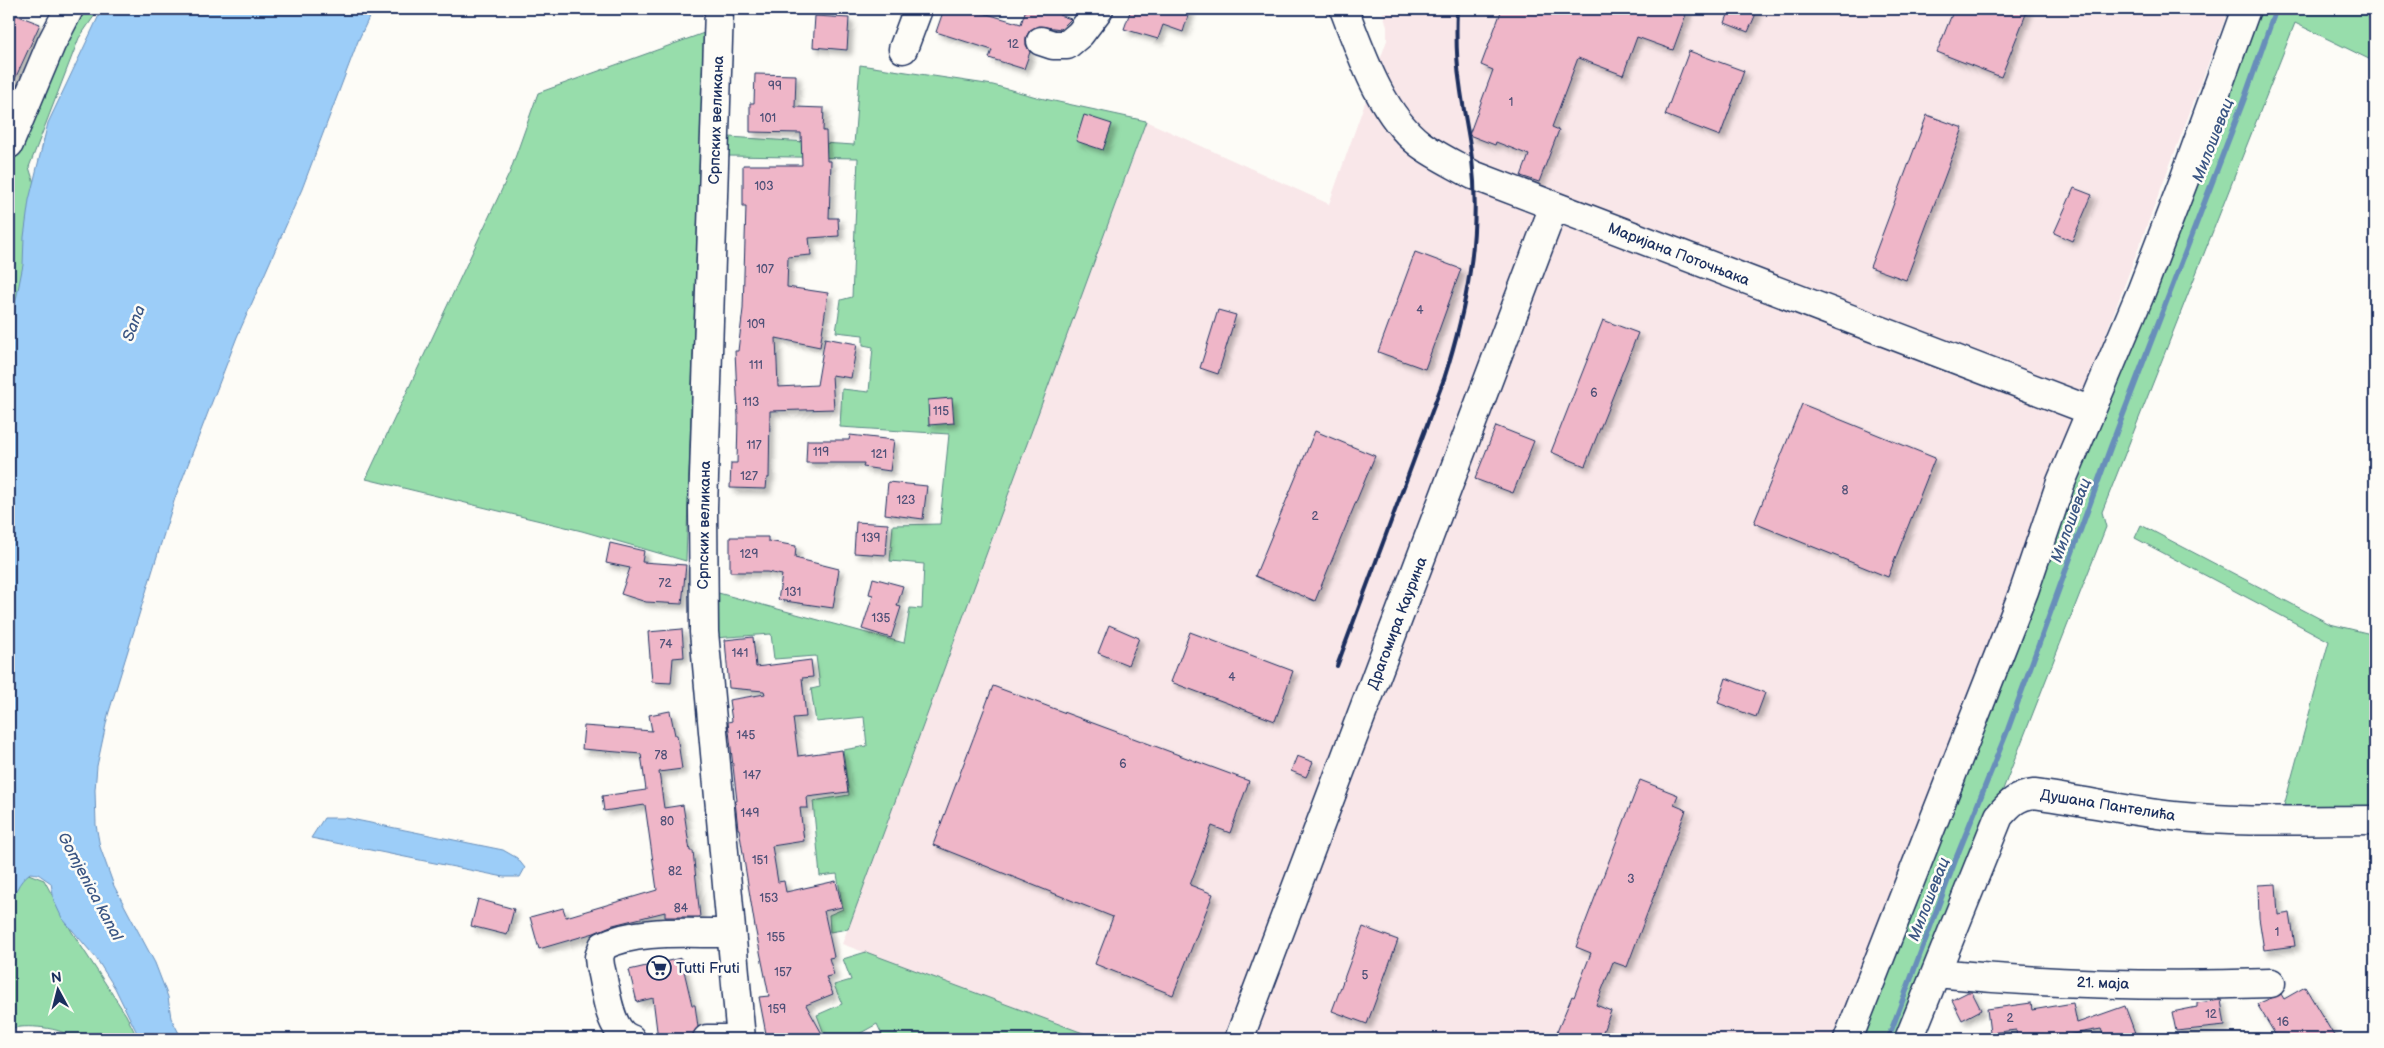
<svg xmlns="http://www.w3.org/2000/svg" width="2384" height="1048" viewBox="0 0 2384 1048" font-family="'Balsamiq Sans',sans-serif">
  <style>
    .built { fill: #f9e7e9 }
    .green { fill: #97ddab; stroke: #598684 }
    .water { fill: #9ccdf8; stroke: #688eba }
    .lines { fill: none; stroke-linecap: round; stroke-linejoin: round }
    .stream { stroke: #688eba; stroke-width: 5.5 }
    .building { fill: #efb6c8; stroke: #1b2f5e; filter: url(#shadow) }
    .minor-casing { stroke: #1b2f5e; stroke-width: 31 }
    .major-casing { stroke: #1b2f5e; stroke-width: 31 }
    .minor { stroke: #fdfcf7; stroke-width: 28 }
    .major { stroke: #fdfcf7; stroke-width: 28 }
    .rail { stroke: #1b2f5e; stroke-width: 4 }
    .labels { text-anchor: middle; stroke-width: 5; stroke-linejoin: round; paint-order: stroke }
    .number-label { font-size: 12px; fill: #505178 }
    .street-label { font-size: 15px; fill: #1b2f5e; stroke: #fdfcf7 }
    .poi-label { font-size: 15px; fill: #1b2f5e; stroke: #fdfcf7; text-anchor: start }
    .water-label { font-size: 16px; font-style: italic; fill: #3b5684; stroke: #fdfcf7 }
  </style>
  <defs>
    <filter id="shadow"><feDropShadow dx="4.5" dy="4.5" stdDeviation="2.5" flood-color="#0004"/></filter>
  </defs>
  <rect width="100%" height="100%" fill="#fdfcf7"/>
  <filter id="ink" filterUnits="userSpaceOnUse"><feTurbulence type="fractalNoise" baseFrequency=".02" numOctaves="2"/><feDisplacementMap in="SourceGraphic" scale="10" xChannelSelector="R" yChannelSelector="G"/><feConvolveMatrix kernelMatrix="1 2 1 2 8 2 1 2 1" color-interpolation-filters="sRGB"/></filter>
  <g filter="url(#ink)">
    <path class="built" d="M1382 9H2229L1839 1039H1099L842 944 1146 121 1329 204 1387 40V27Z"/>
    <path class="green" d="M74 9H99L79 38 29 167 41 205 9 345V167Z
      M2251 9H2375V62L2295 23 2102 512 2106 527 1905 1039H1854Z
      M704 33 686 561 582 531 366 479 510 172 538 93Z
      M860 65 993 85 1040 98 1146 121 848 929 830 932 829 915 843 909 837 874 820 876 813 801 849 795 843 750 867 746 864 717 816 722 811 689 820 687 816 656 774 659 771 634 714 638 711 591 904 643 910 608 922 609 924 564 890 561 893 525 940 524 949 434 840 427 842 389 869 392 873 347 863 345V335L836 332 841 300 852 297 858 158 728 156 729 137 854 145Z
      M2141 525 2330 624 2375 635V815L2282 813 2329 641 2135 538Z
      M26 873 44 880 72 932 126 1015 138 1039H74C62 1027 25 1024 9 1029V894Z
      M866 952 1099 1039H884L877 1024 850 1039H826L817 1015 842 1004 834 985 851 980 843 959Z"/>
    <path class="water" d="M102 9H373L358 41 302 189 237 337 175 498 108 715 97 766 95 790 96 825 100 847 114 886 155 963 168 997 171 1018 182 1039H140L115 988 96 958 62 918 54 901 51 883 38 874 30 873C17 883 15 894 9 908V335L23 265 24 237 29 200 48 123Z
      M324 818H346L503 850 517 858 525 868 520 877H504L311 838Z"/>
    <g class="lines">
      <path class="stream" d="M1888 1039 1957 856 2008 729 2111 446 2246 94 2276 9"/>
    </g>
    <path class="building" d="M944 9H970L1021 24 1026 9H1060L1059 15 1071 19 1061 29 1038 26 1030 30 1026 37V45L1030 52 1024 69 989 58 992 50 936 32Z
      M1131 9H1190L1183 32 1163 25 1158 39 1124 29Z
      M1502 9H1688L1673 50 1637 37 1623 75 1578 58 1552 127 1559 130 1539 182 1521 176 1529 155 1496 142 1495 145 1469 135 1493 70 1481 65Z
      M1730 9H1758L1748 32 1725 23Z
      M1954 9H2028L2001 77 1937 52Z
      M16 15 40 24 9 92V34Z
      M815 16 849 18 847 50 813 47Z
      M1689 51 1744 71 1720 136 1665 115Z
      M755 74 796 75 795 107 824 108 823 131H826L827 161H831L829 218H838L839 236 809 238 811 255 788 257 787 287 828 293 820 347 776 338 778 387 817 385 825 338 857 344 851 378 832 375 834 409 770 411 769 478H767L766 489 730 488 731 463H737L738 417 735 351H738L743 309 746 206H743V165H802L801 133 750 132V103H754Z
      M1084 115 1112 124 1103 150 1076 141Z
      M1927 115 1963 128 1906 280 1870 267Z
      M2074 188 2092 195 2072 241 2054 233Z
      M1415 252 1461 269 1425 369 1378 352Z
      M1218 310 1236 315 1218 374 1200 368Z
      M1603 320 1638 333 1585 466 1551 452Z
      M952 398 954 423 929 425 928 400Z
      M1802 404 1935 458 1888 577 1754 523Z
      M1496 426 1534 441 1513 493 1475 479Z
      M1315 431 1375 456 1315 601 1255 576Z
      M850 435 894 440 890 471 863 467 864 463H806L807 440H849Z
      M888 482 927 486 923 519 885 514Z
      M856 522 888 524 886 555 854 553Z
      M730 537H768V541L796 546 795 558 839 569 833 608 778 600 782 575 767 572H730Z
      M610 543 644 551 642 562 686 565 682 604 646 602 621 594 630 568 606 563Z
      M873 578 903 586 897 606 901 607 891 638 862 629 873 595 869 594Z
      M1109 625 1139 638 1128 665 1098 653Z
      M682 629 684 657 673 658 671 683 652 682 648 632Z
      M1190 632 1293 671 1275 721 1171 682Z
      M753 637 756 667 811 660 813 677 802 678 806 717 793 718 798 756 842 750 848 792 807 797 808 808H800L804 841 772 846 778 882 784 881 786 892 836 881 842 907 824 911 834 957 829 958 834 975 826 977 833 994 806 1005 825 1039H767L759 997 769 996 755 927 739 829H738L735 801H737L728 722 732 721 729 700 765 694 764 691 729 688 725 640Z
      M1726 678 1765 693 1756 717 1718 703Z
      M993 686 1249 781 1230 833 1212 826 1190 885 1213 894 1173 995 1095 964 1113 917 933 845Z
      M670 711 675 735H677L682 769 659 772 664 808 683 805 690 851H693L700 917H665V912L613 925 594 933 539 949 530 917 563 908 566 917 657 890 645 805 604 811 602 796 646 790 641 754 582 749 584 726 652 731 649 715Z
      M1297 756 1313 762 1306 777 1291 771Z
      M1640 780 1678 795 1674 805 1686 810 1627 967 1613 962 1596 1005 1611 1011 1600 1039H1554L1572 996 1574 997 1591 953 1576 947Z
      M2276 884 2278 915 2290 913 2295 946 2264 950 2259 918 2258 885Z
      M478 899 514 909 507 935 471 926Z
      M1363 927 1398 940 1367 1024 1332 1011Z
      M681 958 692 1005H695L698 1027 692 1038 658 1039 653 998 637 1002 629 970Z
      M2305 987 2336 1039H2278L2257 1004 2281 994 2284 999Z
      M1968 992H1972L1981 1010 1962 1020 1952 1000Z
      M2221 1000 2225 1026 2176 1031 2172 1012 2197 1007V1003Z
      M2031 1003 2032 1010 2073 1003 2077 1023 2125 1006 2135 1033 2118 1039H2105L2101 1029 2043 1039H2017L2016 1030 1990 1033 1987 1009Z"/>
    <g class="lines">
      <g class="minor-casing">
        <path id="minor" d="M1344 9C1361 53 1381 114 1420 144 1436 156 1456 165 1473 175L2089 410
          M1041 41 1053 45H1067L1080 34 1099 9
          M903 49 918 9
          M9 144 51 44 69 9
          M1936 973C2047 984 2159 987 2271 983
          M631 1039C608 1032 606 987 600 966L599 957 603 946C638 928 691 934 731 933
          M707 1039H738
          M1239 1039 1554 206
          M1848 1039 2024 591 2061 482 2141 292 2184 180 2246 9
          M1909 1039 1999 816C2010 803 2017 796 2034 794 2081 800 2126 811 2173 816 2240 823 2308 820 2375 820"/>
      </g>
      <g class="major-casing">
        <path id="major" d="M719 9 703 508 704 632 741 1039"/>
      </g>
      <use href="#minor" class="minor"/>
      <use href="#major" class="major"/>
      <path class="rail" d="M1337 666 1444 379C1467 307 1481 235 1472 159 1469 134 1463 109 1460 84 1456 59 1456 34 1457 9"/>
    </g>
  </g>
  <defs>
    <g id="supermarket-ring" transform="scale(1.25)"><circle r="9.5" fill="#fdfcf7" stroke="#1b2f5e" stroke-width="1.5"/><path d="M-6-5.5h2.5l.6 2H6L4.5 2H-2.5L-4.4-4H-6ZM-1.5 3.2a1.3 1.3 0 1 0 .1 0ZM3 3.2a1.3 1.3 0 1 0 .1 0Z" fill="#1b2f5e"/></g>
  </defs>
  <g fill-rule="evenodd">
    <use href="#supermarket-ring" x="659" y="968"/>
  </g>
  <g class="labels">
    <g class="number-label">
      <text x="1013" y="48">12</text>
      <text x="775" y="90">99</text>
      <text x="1511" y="106">1</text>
      <text x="768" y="122">101</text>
      <text x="764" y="190">103</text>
      <text x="765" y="273">107</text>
      <text x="1420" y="314">4</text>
      <text x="756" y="328">109</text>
      <text x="756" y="369">111</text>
      <text x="1594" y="397">6</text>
      <text x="751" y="406">113</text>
      <text x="941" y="415">115</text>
      <text x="754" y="449">117</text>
      <text x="821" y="456">119</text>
      <text x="879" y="458">121</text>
      <text x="749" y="480">127</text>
      <text x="1845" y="494">8</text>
      <text x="906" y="504">123</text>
      <text x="1315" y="520">2</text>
      <text x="871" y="542">139</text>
      <text x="749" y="558">129</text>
      <text x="665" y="587">72</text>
      <text x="793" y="596">131</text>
      <text x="881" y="622">135</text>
      <text x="666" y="648">74</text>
      <text x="740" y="657">141</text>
      <text x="1232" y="681">4</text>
      <text x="746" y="739">145</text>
      <text x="661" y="759">78</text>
      <text x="1123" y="768">6</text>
      <text x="752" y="779">147</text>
      <text x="750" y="817">149</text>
      <text x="667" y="825">80</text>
      <text x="760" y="864">151</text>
      <text x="675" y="875">82</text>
      <text x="1631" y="883">3</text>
      <text x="769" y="902">153</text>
      <text x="681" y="912">84</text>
      <text x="2277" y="936">1</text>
      <text x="776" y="941">155</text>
      <text x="783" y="976">157</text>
      <text x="1365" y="979">5</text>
      <text x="777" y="1013">159</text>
      <text x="2211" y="1018">12</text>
      <text x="2010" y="1022">2</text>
      <text x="2283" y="1026">16</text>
    </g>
    <g class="street-label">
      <text transform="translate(716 120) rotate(-88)" y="5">Српских великана</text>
      <text transform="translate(1679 254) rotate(21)" y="5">Маријана Поточњака</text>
      <text transform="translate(704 525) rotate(-89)" y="5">Српских великана</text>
      <text transform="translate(1397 623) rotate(-69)" y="5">Драгомира Каурина</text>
      <text transform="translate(2108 805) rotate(9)" y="5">Душана Пантелића</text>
      <text transform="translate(2103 983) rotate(2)" y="5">21. маја</text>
    </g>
    <g class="poi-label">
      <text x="676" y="973">Tutti Fruti</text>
    </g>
    <g class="water-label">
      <text transform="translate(2212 140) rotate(-69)" y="6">Милошевац</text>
      <text transform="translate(133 323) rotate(-69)" y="6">Sana</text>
      <text transform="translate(2070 520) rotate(-70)" y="6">Милошевац</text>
      <text transform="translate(91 886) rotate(62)" y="6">Gomjenica kanal</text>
      <text transform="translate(1928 899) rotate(-69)" y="6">Милошевац</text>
    </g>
  </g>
  <rect width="2384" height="1048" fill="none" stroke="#fdfcf7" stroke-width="30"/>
  <rect x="15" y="15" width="2354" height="1018" fill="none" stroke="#1b2f5e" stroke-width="2" filter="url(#ink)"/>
  <g transform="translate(58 990) rotate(353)" stroke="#fdfcf7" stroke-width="4" paint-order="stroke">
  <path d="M0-4L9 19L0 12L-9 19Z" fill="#1b2f5e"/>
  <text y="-8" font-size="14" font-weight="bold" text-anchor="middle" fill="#1b2f5e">N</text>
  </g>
</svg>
